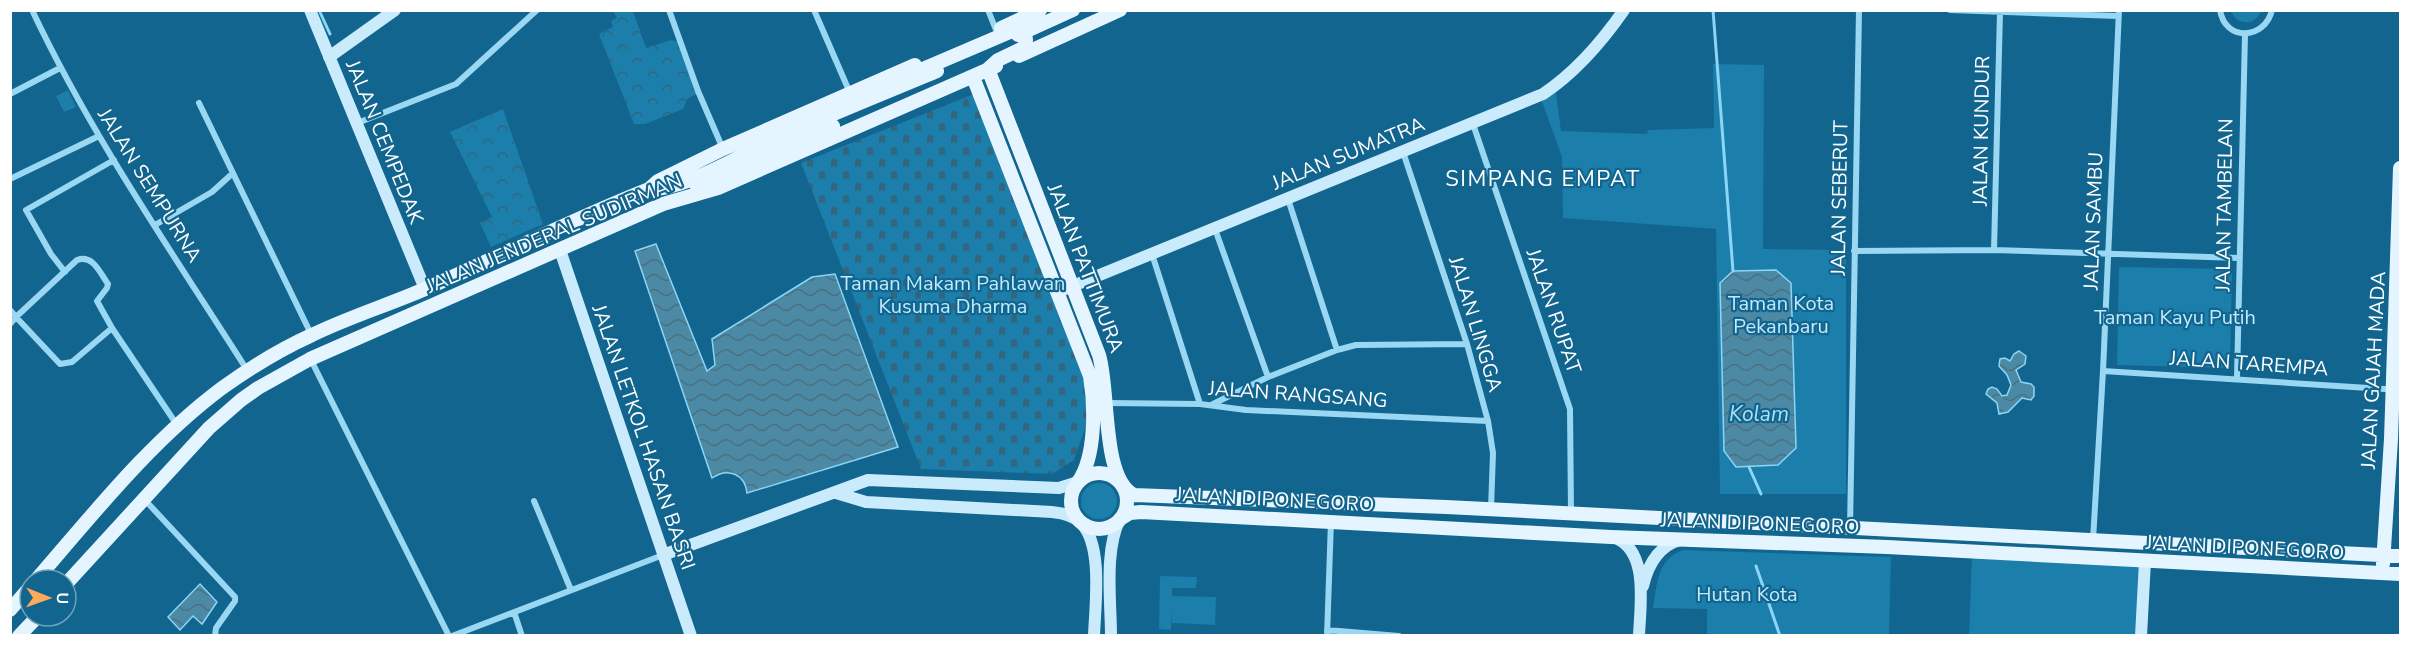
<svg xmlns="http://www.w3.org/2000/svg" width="2411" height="646" viewBox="0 0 2411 646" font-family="'Nunito Sans',sans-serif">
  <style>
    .forest { fill: url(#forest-crowns) }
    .cemetery { fill: url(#cemetery-stones) }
    .green { fill: #1b7eab }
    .water { fill: url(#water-waves); stroke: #8bd6f6; stroke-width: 1.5 }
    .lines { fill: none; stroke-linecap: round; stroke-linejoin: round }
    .stream { stroke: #8bd6f6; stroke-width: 3 }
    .street { stroke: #9ad7f2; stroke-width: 6 }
    .secondary { stroke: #c9ebfc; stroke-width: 12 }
    .primary { stroke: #e5f5ff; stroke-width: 14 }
    .labels { text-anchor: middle; stroke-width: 4.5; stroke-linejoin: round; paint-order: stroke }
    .street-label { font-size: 20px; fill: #fff; stroke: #11658e }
    .park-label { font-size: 20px; fill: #c1eafd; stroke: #11658e }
    .water-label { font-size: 21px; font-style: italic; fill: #aae2f9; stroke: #11658e }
    .quarter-label { font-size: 22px; letter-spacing: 1.5px; fill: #fff; stroke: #11658e }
  </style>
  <defs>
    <pattern id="forest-crowns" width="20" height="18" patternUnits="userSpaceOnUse" patternTransform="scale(1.5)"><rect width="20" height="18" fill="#1b7eab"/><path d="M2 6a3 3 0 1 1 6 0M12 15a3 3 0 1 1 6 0" fill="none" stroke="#34657c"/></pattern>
    <pattern id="cemetery-stones" width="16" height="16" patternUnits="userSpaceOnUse" patternTransform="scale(1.5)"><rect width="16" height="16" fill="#1b7eab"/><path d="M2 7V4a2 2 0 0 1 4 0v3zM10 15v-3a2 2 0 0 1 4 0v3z" fill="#34657c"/></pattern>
    <pattern id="water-waves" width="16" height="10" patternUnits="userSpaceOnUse" patternTransform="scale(1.5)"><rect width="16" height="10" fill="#4b89a5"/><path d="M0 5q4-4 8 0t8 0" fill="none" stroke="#4b7181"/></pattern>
  </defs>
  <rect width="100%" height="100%" fill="#11658e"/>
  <path class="forest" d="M613 11H633L646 48 671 40 679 42 697 94 688 98 683 109 645 124H634L599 34 613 27 611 21 617 18Z
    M503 109 543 224 491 247 480 223 492 217 450 132Z"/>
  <path class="cemetery" d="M974 94 1083 371 1087 423 1074 460 1052 474 921 469 801 163Z"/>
  <path class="green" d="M2231 11V10L2261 11C2255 26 2237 26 2231 11Z
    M1713 64 1764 65 1763 249 1846 250V494H1720L1716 229 1563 218 1562 157 1540 96 1555 87 1561 131 1647 134 1648 130 1714 128Z
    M68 90 76 107 64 112 56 96Z
    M2119 267 2232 269 2230 368 2117 365Z
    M1081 501a18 18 0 1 1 36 0a18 18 0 1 1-36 0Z
    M1683 550 1891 557 1889 635H1707V609L1653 608C1657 584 1657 559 1683 550Z
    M1972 552 2145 562 2141 635 1969 636Z
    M1160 576 1197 577 1196 588H1172V596L1216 597 1215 625 1172 623V608L1171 630 1159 629Z"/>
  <path class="water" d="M656 244 707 371 715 365 712 339 812 277 835 274 898 447 747 493C745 474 728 467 712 478L635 251Z
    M1776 270 1791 283 1796 448 1778 465 1736 467 1724 451 1720 283 1733 271Z
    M2019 351 2026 356 2025 364 2016 370 2021 382 2031 384 2034 387V396L2031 400 2022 398 2008 412 1999 414 1997 403 1986 394 1988 389 1992 387 1997 389 2002 396 2007 395 2011 385 2007 375 1999 366 2000 359 2005 358 2010 361 2014 354Z
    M200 584 217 602 202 624 193 616 180 630 168 617Z"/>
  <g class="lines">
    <path class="stream" d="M319 10 330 34
      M1713 10 1733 271
      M1749 467 1761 494
      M1756 566 1780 636"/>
    <path class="street" d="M32 10C92 137 172 252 247 370
      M669 10 698 91 723 149
      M814 10 850 93
      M988 10 996 30
      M1950 10 2118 16
      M2220 10C2225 42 2265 40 2272 10
      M10 94 60 68
      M199 103 311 334
      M355 124 456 84 537 10
      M1473 124 1570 409 1571 512
      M1403 152 1467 344 1488 421 1493 453 1491 509
      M10 179 99 136
      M1288 199 1337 350
      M155 225 212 192 233 173
      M1215 229 1268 377
      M1994 250 2000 12
      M1854 251 1994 250 2239 258
      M1152 254 1200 404
      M65 272 51 254 26 210 114 160
      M10 310 16 317 60 364 72 362 112 328 97 301 107 288 108 284C100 273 93 254 77 260L16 317 10 324
      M112 328 177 425
      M311 360 449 636
      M2103 371 2400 390
      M2237 378 2245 34
      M1107 403 1200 404 1246 410 1488 421
      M1213 404 1268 377 1337 350 1356 345 1467 344
      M144 499 235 597V601L216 628 215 636
      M534 501 571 590
      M1850 529 1859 10
      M2093 540 2103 371 2119 10
      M514 612 522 636
      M1327 630 1399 636
      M452 636 663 555
      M1327 636 1331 521"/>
    <path class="secondary" d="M310 10 425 289
      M329 57 395 10
      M560 250 691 636
      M1058 292 1543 94C1576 72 1601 43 1624 10
      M836 493 866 502 1052 512C1062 513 1075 516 1082 524 1103 547 1095 606 1094 636
      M1613 537C1650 549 1640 606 1639 636
      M663 555 868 480 1059 488 1078 482
      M1643 586C1648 565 1658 546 1680 540
      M1111 636C1111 601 1104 550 1120 519
      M2141 636 2145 561"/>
    <path class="primary" d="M1001 28 1040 10
      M1018 35 1073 10
      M1019 56 1120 10
      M908 68 923 69 1012 31C1024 28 1030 38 1023 48L998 60 988 69 1099 355C1110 391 1101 478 1134 495L1446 507 2400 556
      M973 77 1090 376C1095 406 1096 457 1078 482
      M697 187 725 172 833 126
      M649 189C684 190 739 156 772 141 826 116 882 94 937 71
      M1071 501a28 28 0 1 1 56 0a28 28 0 1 1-56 0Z
      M1120 519 1130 513 1141 512 1611 537 1887 547 2400 574
      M2383 564 2391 439 2400 168
      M36 580C94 513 151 441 222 388 250 368 281 349 312 335 349 317 388 305 425 289 500 256 573 219 649 189L658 181 723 149 915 65
      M66 584 209 428 241 400 258 388 310 359 663 204 718 188 996 66
      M10 610 30 587
      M19 636 38 616"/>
  </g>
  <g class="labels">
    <g class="street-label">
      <text transform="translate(1981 131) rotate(-89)" y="7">JALAN KUNDUR</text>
      <text transform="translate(385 142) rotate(68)" y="7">JALAN CEMPEDAK</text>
      <text transform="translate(1348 153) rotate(-22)" y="7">JALAN SUMATRA</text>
      <text transform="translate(150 185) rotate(58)" y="7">JALAN SEMPURNA</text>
      <text transform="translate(1839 198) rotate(-89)" y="7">JALAN SEBERUT</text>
      <text transform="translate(2224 205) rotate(-89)" y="7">JALAN TAMBELAN</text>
      <text transform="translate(2093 221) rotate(-88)" y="7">JALAN SAMBU</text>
      <text transform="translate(554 233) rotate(-23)" y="7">JALAN JENDERAL SUDIRMAN</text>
      <text transform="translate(1086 268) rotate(69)" y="7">JALAN PATTIMURA</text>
      <text transform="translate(1554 311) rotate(71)" y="7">JALAN RUPAT</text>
      <text transform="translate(1476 324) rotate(73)" y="7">JALAN LINGGA</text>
      <text transform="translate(2249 363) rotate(4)" y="7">JALAN TAREMPA</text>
      <text transform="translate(2373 370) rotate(-87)" y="7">JALAN GAJAH MADA</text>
      <text transform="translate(1298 394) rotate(4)" y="7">JALAN RANGSANG</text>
      <text transform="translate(644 437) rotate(71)" y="7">JALAN LETKOL HASAN BASRI</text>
      <text transform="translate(1275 499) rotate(3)" y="7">JALAN DIPONEGORO</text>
      <text transform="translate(1760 523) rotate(2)" y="7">JALAN DIPONEGORO</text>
      <text transform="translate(2245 547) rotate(3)" y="7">JALAN DIPONEGORO</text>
    </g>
    <g class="park-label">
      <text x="953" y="290">Taman Makam Pahlawan<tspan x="953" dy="23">Kusuma Dharma</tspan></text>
      <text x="1781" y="310">Taman Kota<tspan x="1781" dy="23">Pekanbaru</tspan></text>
      <text x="2175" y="324">Taman Kayu Putih</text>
      <text x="1747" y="601">Hutan Kota</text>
    </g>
    <g class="water-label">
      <text x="1759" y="421">Kolam</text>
    </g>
    <g class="quarter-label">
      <text x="1543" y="186">SIMPANG EMPAT</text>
    </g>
  </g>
  <rect width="2411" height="646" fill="none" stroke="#ffffff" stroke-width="24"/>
  <g transform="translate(48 598) rotate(91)"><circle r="28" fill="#11658e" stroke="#70a3bb" stroke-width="1.5"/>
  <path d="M0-4.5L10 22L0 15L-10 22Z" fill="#ffa95b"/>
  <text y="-9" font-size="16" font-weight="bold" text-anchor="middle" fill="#ffffff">U</text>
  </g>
</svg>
